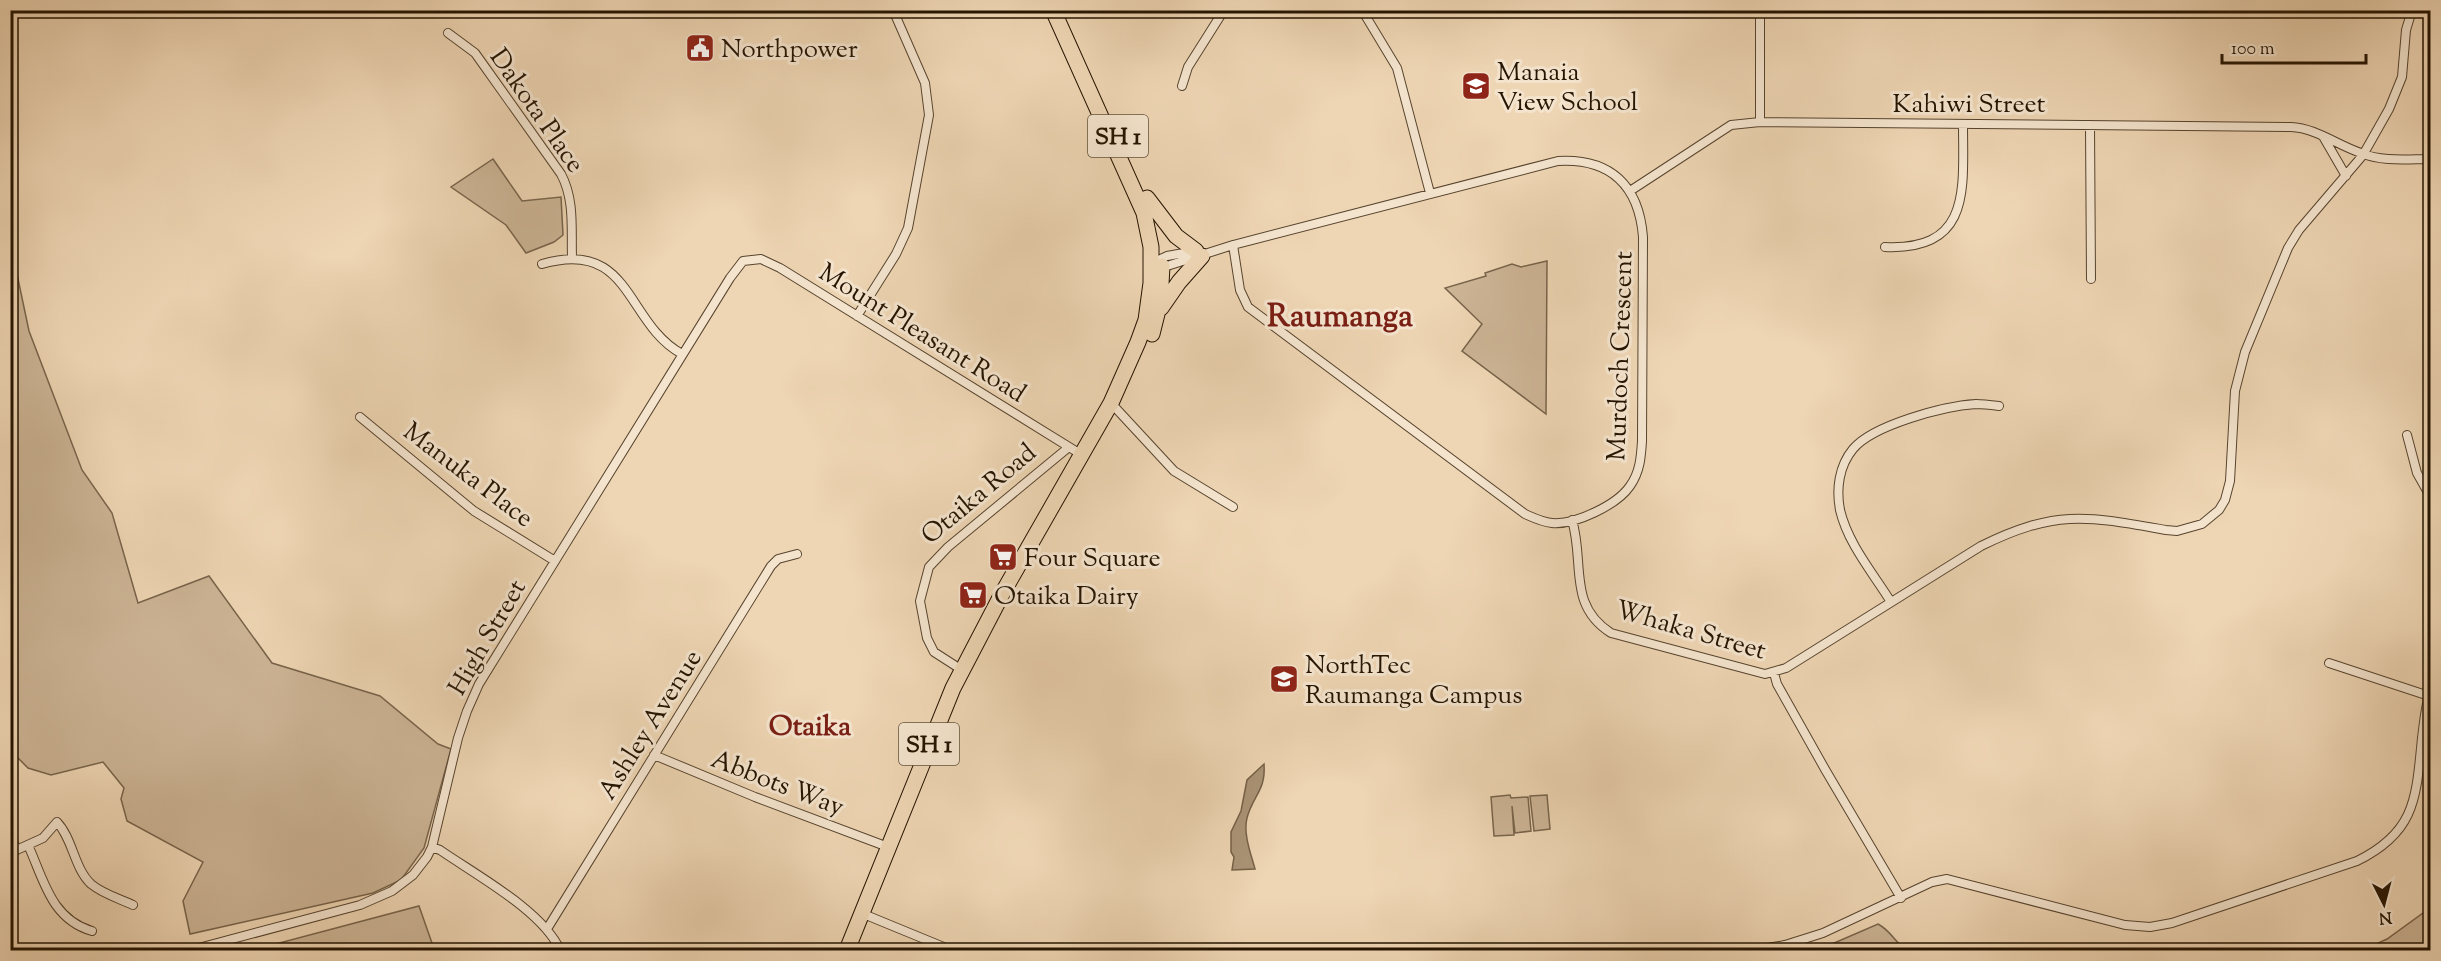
<svg xmlns="http://www.w3.org/2000/svg" width="2441" height="961" viewBox="0 0 2441 961" font-family="'Sorts Mill Goudy',serif">
  <style>
    .green { fill: #ccb495; stroke: #78644b; stroke-width: 1.5 }
    .water { fill: #aa9376; stroke: #756047; stroke-width: 1.5 }
    .lines { fill: none; stroke-linecap: round; stroke-linejoin: round }
    .street-casing { stroke: #57442e; stroke-width: 10 }
    .highway-casing { stroke: #251401; stroke-width: 17 }
    .street { stroke: #f4e4ce; stroke-width: 8 }
    .highway { stroke: #eed5b3; stroke-width: 15 }
    .labels { text-anchor: middle; stroke-width: 6; stroke-linejoin: round; paint-order: stroke }
    .shield { fill: #f4e4ce; stroke: #63523e; stroke-width: 1.5 }
    .shield-label { font-size: 24px; font-weight: bold; fill: #251401 }
    .poi-label { font-size: 26px; fill: #251401; stroke: #f4e4ce; text-anchor: start }
    .street-label { font-size: 26px; fill: #251401; stroke: #f4e4ce }
    .quarter-label { font-size: 28px; font-weight: bold; fill: #7a1f14; stroke: #f4e4ce }
    .district-label { font-size: 32px; font-weight: bold; fill: #7a1f14; stroke: #f4e4ce }
  </style>
  <rect width="100%" height="100%" fill="#eed5b3"/>
  <filter id="stains"><feTurbulence type="fractalNoise" baseFrequency=".00333" numOctaves="4"/><feColorMatrix values="0 0 0 0 .2 0 0 0 0 .09 0 0 0 0 .02 0 0 0 .5 -.17"/></filter>
  <radialGradient id="worn" r=".72"><stop offset=".6" stop-color="#630" stop-opacity="0"/><stop offset="1" stop-color="#630" stop-opacity=".3"/></radialGradient>
  <path class="green" d="M493 159 522 201 561 197 563 235 554 242 526 253 506 225 451 187Z
    M10 241 29 331 82 470 112 513 138 603 209 576 272 663 380 696 438 744 451 749 424 848 401 880 373 893 190 934 183 901 203 862 127 821 121 799 124 788 103 762 51 775 28 768 11 751Z
    M1547 261 1546 414 1462 351 1482 324 1445 288 1486 276 1485 273 1512 264 1521 267Z
    M1510 795 1511 798 1528 797 1531 831 1515 833 1512 806 1514 835 1494 836 1491 797Z
    M1547 795 1550 829 1534 831 1530 796Z
    M419 906 432 943 431 950H253Z
    M2430 908V950H2363L2387 939Z
    M1878 924C1891 931 1895 942 1906 950H1818Z"/>
  <path class="water" d="M1264 764C1266 791 1253 795 1247 818 1243 834 1251 854 1255 869L1232 870 1234 857 1231 852V832L1241 811 1247 780Z"/>
  <g class="lines">
    <g class="street-casing">
      <path id="street" d="M1362 10 1397 68 1430 193
        M448 33 475 53 561 174C575 200 571 230 572 258
        M1182 86 1188 67 1224 10
        M1760 122V10
        M2090 125 2091 279
        M2324 138 2346 176
        M1630 191 1731 125 1760 122 2291 127C2316 128 2337 145 2361 153 2382 162 2408 159 2430 159
        M1885 247C1972 251 1963 188 1963 124
        M1152 263 1167 256 1195 251
        M542 264C632 238 625 323 682 354
        M1160 265 1167 266 1233 245 1558 161C1611 158 1639 186 1643 237L1642 441C1641 457 1640 472 1630 486 1617 505 1575 525 1552 523 1542 522 1534 518 1525 514L1248 307 1240 290 1233 245
        M857 316 896 254 908 228 929 115 925 83 893 10
        M1111 403 1174 471 1233 507
        M360 417 474 511 555 561
        M2407 435 2417 473 2430 496
        M1572 520C1585 563 1567 605 1611 633L1765 674 1786 668 1981 546C2056 509 2087 516 2166 530L2177 531 2202 524 2219 510 2225 500 2230 481 2235 391 2245 352 2288 248 2299 230 2363 155 2389 109 2402 77 2406 30 2412 10
        M1891 602C1873 573 1848 544 1840 510 1836 489 1839 466 1853 449 1873 425 1944 406 1976 404 1983 404 1991 405 1999 406
        M2329 663 2429 696
        M962 670 934 652 927 638 920 601 929 567 948 547 1069 447
        M1774 673 1777 684 1826 771 1901 898
        M654 755 755 797 888 847
        M10 835 17 850
        M28 845C44 880 51 919 92 931
        M432 847 440 850C476 875 543 911 560 950
        M10 853 43 838 57 822C73 839 74 868 91 884 103 894 120 899 133 905
        M861 913 951 950
        M547 929 771 566 778 559 797 554
        M191 950 360 905 392 891 413 875 427 857 432 847 458 738 467 711 479 684 730 278 743 261 761 259 780 268 1082 455
        M1756 950 1785 945 1823 933 1932 882 1947 879 2125 925 2150 927 2172 923 2357 861C2416 832 2416 798 2422 738 2424 723 2425 707 2430 692"/>
    </g>
    <g class="highway-casing">
      <path id="highway" d="M1147 198 1176 236 1196 251
        M1161 308 1179 282 1202 256
        M1152 334 1160 302 1162 266
        M847 950 953 688 1002 594 1111 403 1138 342 1146 320 1151 283V247L1144 213 1053 10"/>
    </g>
    <use href="#street" class="street"/>
    <use href="#highway" class="highway"/>
  </g>
  <defs>
    <g id="civic-square" transform="scale(1.5)"><rect x="-9" y="-9" width="18" height="18" rx="4" fill="#8f2418" stroke="#f4e4ce"/><path d="M-.6-6.5H3V-4.5H.6V-3L4-1V1h2V6H-6V1h2V-1L-.6-3ZM-1.2 2.5V6h2.4V2.5Z" fill="#fff"/></g>
    <g id="school-square" transform="scale(1.5)"><rect x="-9" y="-9" width="18" height="18" rx="4" fill="#8f2418" stroke="#f4e4ce"/><path d="M0-5L7-2L0 1L-7-2ZM-4 1L0 2.5L4 1V4Q0 6-4 4Z" fill="#fff"/></g>
    <g id="supermarket-square" transform="scale(1.5)"><rect x="-9" y="-9" width="18" height="18" rx="4" fill="#8f2418" stroke="#f4e4ce"/><path d="M-6-5.5h2.5l.6 2H6L4.5 2H-2.5L-4.4-4H-6ZM-1.5 3.2a1.3 1.3 0 1 0 .1 0ZM3 3.2a1.3 1.3 0 1 0 .1 0Z" fill="#fff"/></g>
    <g id="university-square" transform="scale(1.5)"><rect x="-9" y="-9" width="18" height="18" rx="4" fill="#8f2418" stroke="#f4e4ce"/><path d="M0-5L7-2L0 1L-7-2ZM-4 1L0 2.5L4 1V4Q0 6-4 4Z" fill="#fff"/></g>
  </defs>
  <g fill-rule="evenodd">
    <use href="#civic-square" x="700" y="48"/>
    <use href="#school-square" x="1476" y="86"/>
    <use href="#supermarket-square" x="1003" y="557"/>
    <use href="#supermarket-square" x="973" y="595"/>
    <use href="#university-square" x="1284" y="679"/>
  </g>
  <g class="labels">
    <g class="shield">
      <rect x="1088" y="115" width="60" height="42" rx="4.5"/>
      <rect x="899" y="723" width="60" height="42" rx="4.5"/>
    </g>
    <g class="shield-label">
      <text x="1118" y="144">SH 1</text>
      <text x="929" y="752">SH 1</text>
    </g>
    <g class="poi-label">
      <text x="721" y="57">Northpower</text>
      <text x="1497" y="80">Manaia<tspan x="1497" dy="30">View School</tspan></text>
      <text x="1024" y="566">Four Square</text>
      <text x="994" y="604">Otaika Dairy</text>
      <text x="1305" y="673">NorthTec<tspan x="1305" dy="30">Raumanga Campus</tspan></text>
    </g>
    <g class="street-label">
      <text x="1969" y="112">Kahiwi Street</text>
      <text transform="translate(538 110) rotate(55)" y="9">Dakota Place</text>
      <text transform="translate(923 332) rotate(32)" y="9">Mount Pleasant Road</text>
      <text transform="translate(1619 356) rotate(-88)" y="9">Murdoch Crescent</text>
      <text transform="translate(469 474) rotate(37)" y="9">Manuka Place</text>
      <text transform="translate(978 493) rotate(-40)" y="9">Otaika Road</text>
      <text transform="translate(1691 629) rotate(16)" y="9">Whaka Street</text>
      <text transform="translate(486 637) rotate(-60)" y="9">High Street</text>
      <text transform="translate(649 724) rotate(-58)" y="9">Ashley Avenue</text>
      <text transform="translate(778 782) rotate(21)" y="9">Abbots Way</text>
    </g>
    <g class="quarter-label">
      <text x="810" y="735">Otaika</text>
    </g>
    <g class="district-label">
      <text x="1340" y="326">Raumanga</text>
    </g>
  </g>
  <rect width="2441" height="961" fill="none" stroke="#eed5b3" stroke-width="36"/>
  <rect x="12" y="12" width="2417" height="937" fill="none" stroke="#251401" stroke-width="3"/>
  <rect x="18" y="18" width="2405" height="925" fill="none" stroke="#251401" stroke-width="1.5"/>
  <g transform="translate(2384 904) rotate(174)" stroke="#f4e4ce" stroke-width="4.5" paint-order="stroke">
  <path d="M0-4.5L10 22L0 15L-10 22Z" fill="#251401"/>
  <text y="-9" font-size="16" font-weight="bold" text-anchor="middle" fill="#251401">N</text>
  </g>
  <path d="M2222 54v9h144v-9" fill="none" stroke="#251401" stroke-width="3"/>
  <text x="2231" y="54" font-size="18" fill="#251401" stroke="#f4e4ce" stroke-width="4.5" paint-order="stroke">100 m</text>
  <rect width="100%" height="100%" filter="url(#stains)"/>
  <rect width="100%" height="100%" fill="url(#worn)"/>
</svg>
